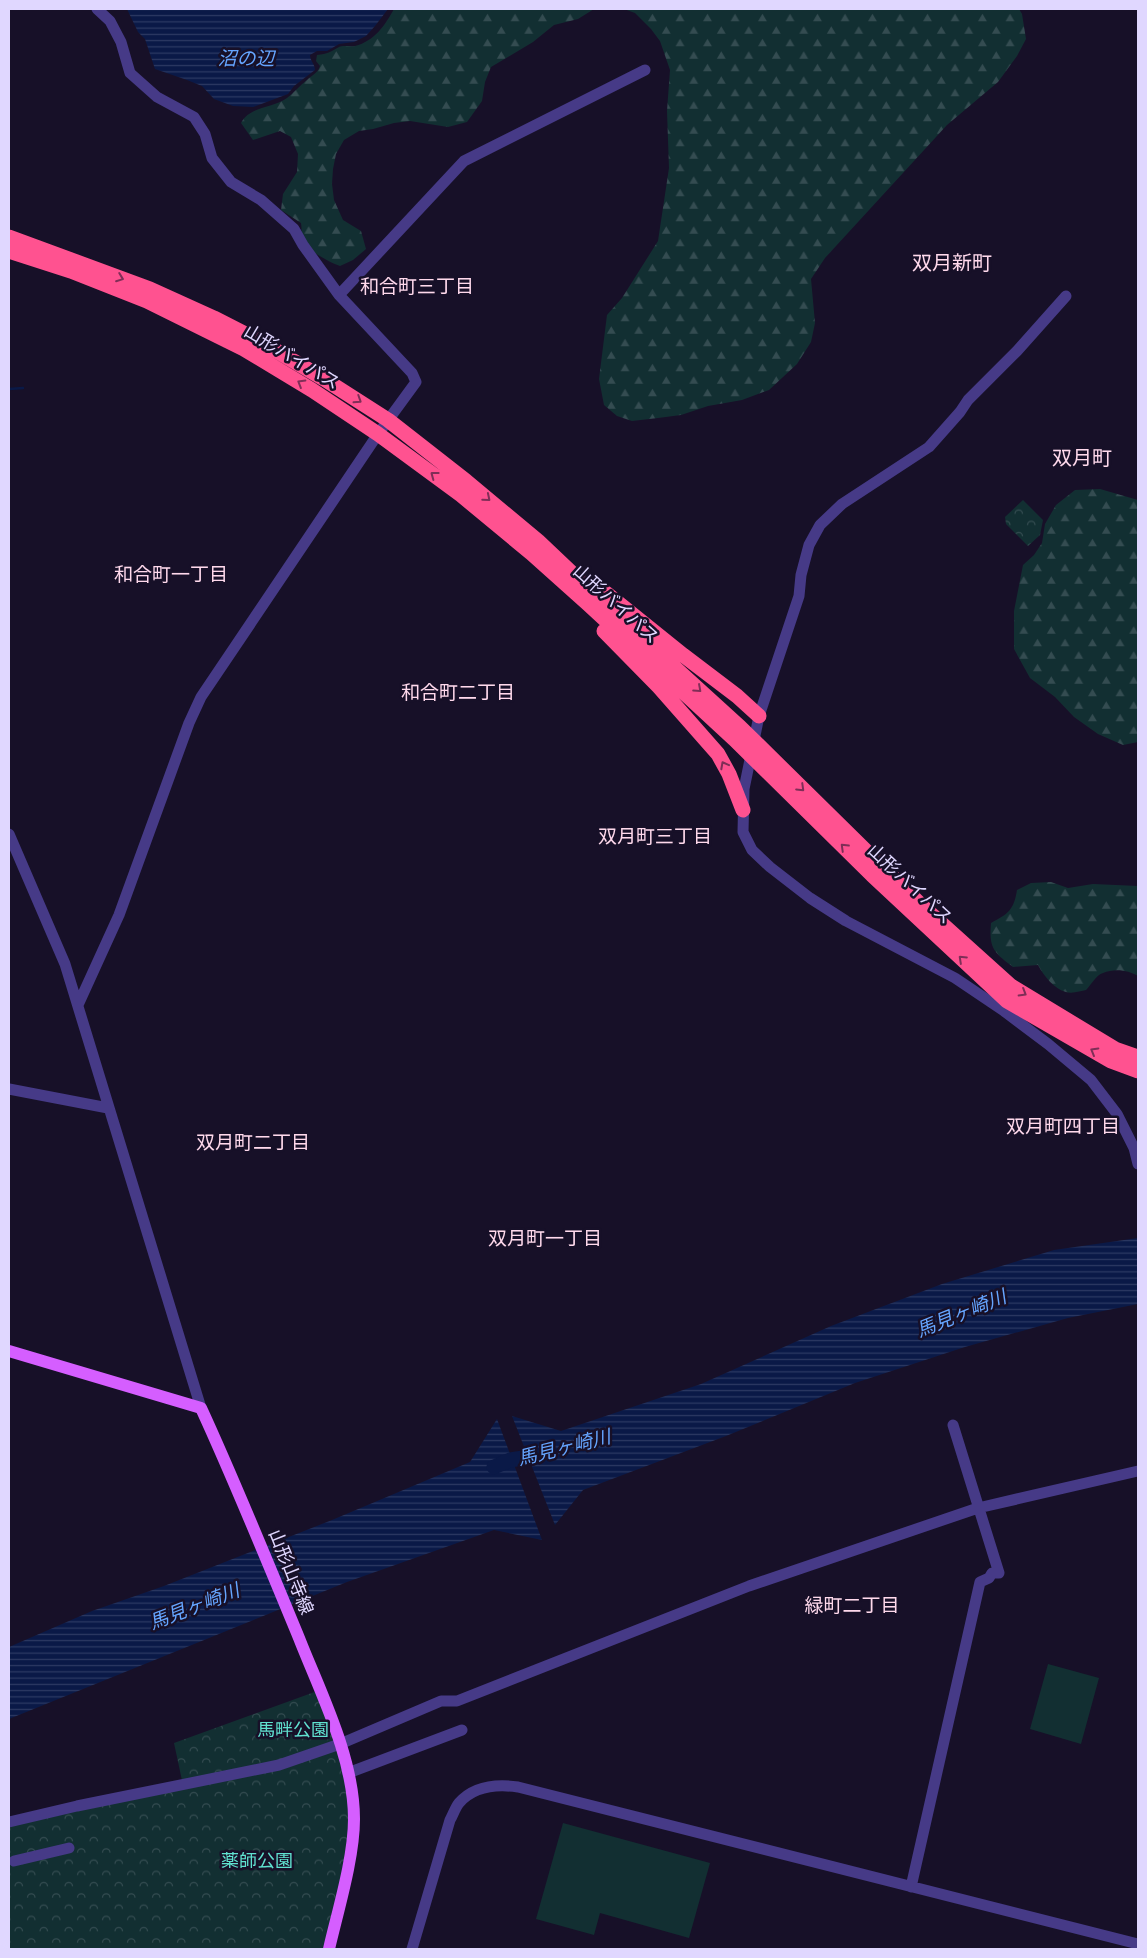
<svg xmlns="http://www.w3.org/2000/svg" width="1147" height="1958" viewBox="0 0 1147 1958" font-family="Commissioner,'Noto Sans JP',sans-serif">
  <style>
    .forest { fill: url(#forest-firs) }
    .park { fill: url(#park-crowns) }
    .pitch { fill: #122f32 }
    .water { fill: url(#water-rules) }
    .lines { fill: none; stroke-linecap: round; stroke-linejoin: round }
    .stream { stroke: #0a1947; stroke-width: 2.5 }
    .river { stroke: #0a1947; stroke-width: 15 }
    .minor { stroke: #463a87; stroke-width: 11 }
    .major { stroke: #d55eff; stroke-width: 12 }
    .highway { stroke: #ff5290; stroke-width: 15 }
    .oneway { stroke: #7f2e57 }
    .labels { text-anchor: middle; stroke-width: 5; stroke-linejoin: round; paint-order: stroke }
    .street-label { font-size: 18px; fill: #e0d7ff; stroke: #171028 }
    .park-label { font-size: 18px; fill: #60e1d0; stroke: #171028 }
    .water-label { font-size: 19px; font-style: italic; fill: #65a5ff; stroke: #171028 }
    .neighbourhood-label { font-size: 19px; fill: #ffd9ec; stroke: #171028 }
    .quarter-label { font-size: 20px; fill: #ffd9ec; stroke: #171028 }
  </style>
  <defs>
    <pattern id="forest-firs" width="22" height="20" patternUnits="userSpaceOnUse" patternTransform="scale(1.25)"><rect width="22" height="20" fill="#122f32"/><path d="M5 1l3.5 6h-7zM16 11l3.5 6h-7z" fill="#344c51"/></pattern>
    <pattern id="park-crowns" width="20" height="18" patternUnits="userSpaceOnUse" patternTransform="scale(1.25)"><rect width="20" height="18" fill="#122f32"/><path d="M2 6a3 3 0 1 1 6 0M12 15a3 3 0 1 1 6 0" fill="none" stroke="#344c51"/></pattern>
    <pattern id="water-rules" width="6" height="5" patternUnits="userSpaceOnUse" patternTransform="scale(1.25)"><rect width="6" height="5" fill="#0a1947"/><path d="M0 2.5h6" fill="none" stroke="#2d3a63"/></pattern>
  </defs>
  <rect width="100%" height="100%" fill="#171028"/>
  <path class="forest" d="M394 9H594L578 19 554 25 533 42 491 67 485 82 482 101 467 122 448 127 410 121 394 123 373 129 359 131 344 140 336 154 333 169 332 184 334 200 343 220 361 231 366 249 353 260 340 266C329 262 308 251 303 240 301 235 302 228 301 223L281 210 283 194 297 172 298 154 291 137 280 131 253 140 241 123C250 106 271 109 287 98 294 93 300 85 307 80 312 75 318 73 320 66L316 61 317 55C328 54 330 52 339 47 343 45 350 47 355 46 375 41 385 25 394 9Z
    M624 9H1019L1022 14 1026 39 1017 56 998 82 947 125 825 258 811 279 815 323 811 342 797 364 769 390 742 400 708 406 681 415 658 418 632 421 617 416 604 405 599 379 607 315 622 298 658 241 669 168 667 111 670 70 660 41 651 29 635 13Z
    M1100 489 1138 500V742L1123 745 1098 734 1074 717 1055 697 1030 678 1014 649V611L1023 565 1034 555 1042 543 1045 524 1056 505 1075 490Z
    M1051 882 1068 888 1093 884 1138 886V976C1129 970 1114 968 1103 973 1096 975 1091 985 1086 990 1081 991 1072 994 1066 992 1054 989 1044 976 1038 965L1013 967C993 952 989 948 991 923 1008 914 1014 910 1017 890L1031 883Z"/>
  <path class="park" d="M1023 500 1043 520 1040 535 1028 546 1006 524 1005 517Z
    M320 1690 353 1807 329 1949H9V1826L183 1785 174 1743Z"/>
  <path class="pitch" d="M1048 1664 1099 1678 1081 1744 1030 1729Z
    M563 1823 710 1863 689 1938 600 1913 594 1935 536 1919Z"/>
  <path class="water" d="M127 9H388L375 26 366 36 354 42 339 44 327 51H317L310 55C310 61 315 64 315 70L294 86 288 94 253 107 233 106 214 99 202 86 187 80 155 69 145 39 138 32Z
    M1138 1238V1304L1068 1318 965 1347 855 1383 726 1436 583 1490 555 1525 512 1416 561 1431 701 1384 831 1326 942 1284 1054 1250Z
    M497 1419 542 1540 494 1530 347 1582 9 1719V1647L92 1611 164 1586 332 1520 470 1462Z"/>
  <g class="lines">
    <path class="stream" d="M9 389 23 388"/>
    <path class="river" d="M494 1467 510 1460 549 1454"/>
    <path class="minor" d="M339 295 464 161 645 70
      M1066 296 1017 351 968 400 960 412 929 447 842 504 820 525 809 545 801 575 799 596 759 716 744 789 743 832 752 850 770 867 810 898 846 921 955 978 1004 1011 1048 1044 1091 1080 1117 1114 1134 1148 1138 1164
      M9 834 65 964 201 1408
      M78 1005 119 915 189 723 201 697 378 434 416 382 412 373 339 295 303 245 294 229 261 200 231 182 212 158 205 134 194 117 157 97 130 73 121 42 110 21 97 9
      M9 1089 108 1108
      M348 1773 462 1730
      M9 1822 77 1806 279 1765 340 1744 441 1701H457L749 1586 978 1508 1138 1471
      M14 1861 69 1848
      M911 1887 980 1582 989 1578 992 1573H999L953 1425
      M412 1949 450 1820C453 1815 455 1808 459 1803 474 1786 497 1784 518 1787L1138 1944"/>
    <path class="major" d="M9 1351 201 1408C236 1484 267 1561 299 1638 321 1694 354 1758 354 1819 354 1858 338 1910 329 1949"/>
    <path class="highway" d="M9 237 150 289 214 318 263 343 324 379 388 420 466 481 538 541 596 596 740 727 921 905 1011 986 1115 1049 1138 1057
      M9 251 71 271 147 301 244 349 312 390 378 434 461 495 531 553 588 604 734 739 872 875 1007 1001 1111 1061 1138 1071
      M606 593 683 655 737 696 759 716
      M604 631 659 687 718 754 729 774 743 810"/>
  </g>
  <defs><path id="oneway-chevron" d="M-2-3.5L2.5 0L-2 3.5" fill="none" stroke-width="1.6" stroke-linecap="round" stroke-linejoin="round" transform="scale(1.25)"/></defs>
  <g class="oneway">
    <use href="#oneway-chevron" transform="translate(120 278) rotate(21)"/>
    <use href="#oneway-chevron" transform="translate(301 383) rotate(-149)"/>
    <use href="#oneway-chevron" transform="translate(358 400) rotate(33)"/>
    <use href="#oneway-chevron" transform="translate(434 475) rotate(-143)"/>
    <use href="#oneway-chevron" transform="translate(487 498) rotate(40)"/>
    <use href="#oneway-chevron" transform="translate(698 689) rotate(42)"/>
    <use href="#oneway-chevron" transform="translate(724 765) rotate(-118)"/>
    <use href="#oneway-chevron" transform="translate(801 788) rotate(44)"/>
    <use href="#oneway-chevron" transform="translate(844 847) rotate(-136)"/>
    <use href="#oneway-chevron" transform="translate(962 959) rotate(-137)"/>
    <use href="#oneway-chevron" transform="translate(1023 993) rotate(31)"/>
    <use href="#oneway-chevron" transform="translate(1094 1051) rotate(-150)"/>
  </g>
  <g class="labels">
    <g class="street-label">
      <text transform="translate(292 357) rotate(31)" y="6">山形バイパス</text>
      <text transform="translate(616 604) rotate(42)" y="6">山形バイパス</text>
      <text transform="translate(910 884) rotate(43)" y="6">山形バイパス</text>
      <text transform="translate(291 1572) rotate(68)" y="6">山形山寺線</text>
    </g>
    <g class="park-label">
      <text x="293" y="1736">馬畔公園</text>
      <text x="257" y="1867">薬師公園</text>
    </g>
    <g class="water-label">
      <text x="246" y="65">沼の辺</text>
      <text transform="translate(961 1313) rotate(-22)" y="7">馬見ヶ崎川</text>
      <text transform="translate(564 1447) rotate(-14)" y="7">馬見ヶ崎川</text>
      <text transform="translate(194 1606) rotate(-21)" y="7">馬見ヶ崎川</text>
    </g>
    <g class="neighbourhood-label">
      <text x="417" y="293">和合町三丁目</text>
      <text x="171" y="581">和合町一丁目</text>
      <text x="458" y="699">和合町二丁目</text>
      <text x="655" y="843">双月町三丁目</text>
      <text x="1063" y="1133">双月町四丁目</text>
      <text x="253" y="1149">双月町二丁目</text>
      <text x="545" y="1245">双月町一丁目</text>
      <text x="852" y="1612">緑町二丁目</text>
    </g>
    <g class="quarter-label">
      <text x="952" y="270">双月新町</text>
      <text x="1082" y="465">双月町</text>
    </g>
  </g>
  <rect width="1147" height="1958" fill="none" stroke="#e0d7ff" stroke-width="20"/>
</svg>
